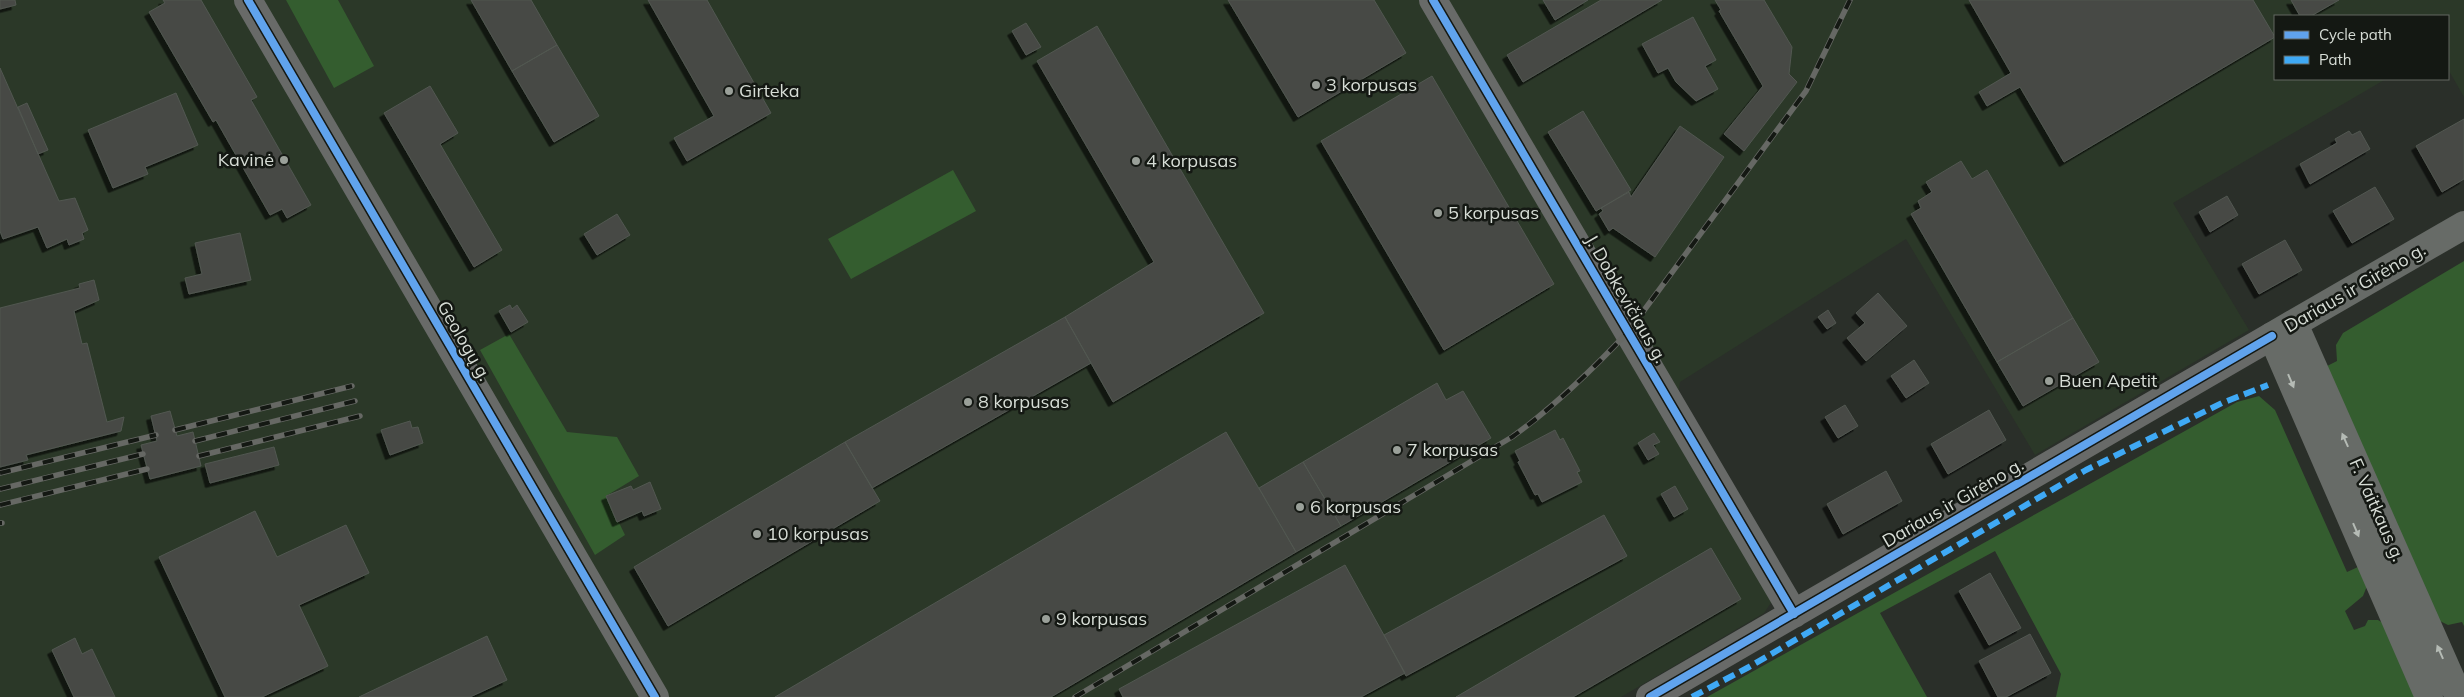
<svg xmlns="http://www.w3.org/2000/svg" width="2464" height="697" viewBox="0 0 2464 697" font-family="Mulish,sans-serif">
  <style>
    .built { fill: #2b3828 }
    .green { fill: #345d2f }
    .building { fill: #464a45; stroke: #525751; filter: url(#shadow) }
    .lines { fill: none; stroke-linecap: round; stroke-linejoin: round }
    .minor { stroke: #686a68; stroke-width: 28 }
    .major { stroke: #676b67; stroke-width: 28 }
    .rail-casing { stroke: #666864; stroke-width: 5.5 }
    .rail { stroke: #141813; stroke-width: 4; stroke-dasharray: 11; stroke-linecap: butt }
    .quiet { stroke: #3fa9f5; stroke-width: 6; stroke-dasharray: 12 6; stroke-linecap: butt }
    .cycleway-casing { stroke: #141813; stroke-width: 11 }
    .cycleway { stroke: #60a3ed; stroke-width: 8 }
    .oneway { fill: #b5bbb5 }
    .poi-dot { fill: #9aa099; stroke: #141813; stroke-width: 2 }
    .labels { text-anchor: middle; stroke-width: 5; stroke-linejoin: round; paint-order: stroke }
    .poi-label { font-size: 18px; fill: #d7ddd6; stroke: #141813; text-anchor: start }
    .street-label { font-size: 18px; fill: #d7ddd6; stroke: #141813 }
  </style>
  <defs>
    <filter id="shadow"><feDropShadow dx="-4.5" dy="4.5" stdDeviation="0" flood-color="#0009"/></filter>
  </defs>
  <rect width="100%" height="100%" fill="#2a2f29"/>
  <path class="built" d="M0 0H2464V97L2448 69V16H2275V79H2386L2173 203 2249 330 2035 455 1906 239 1680 382 1678 396 1786 580 1764 613 1621 697H0Z"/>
  <path class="green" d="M286 0H338L374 66 334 88Z
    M953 170 976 211 851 279 828 239Z
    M2464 261V626L2462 622 2448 625 2438 620 2325 367 2337 361 2336 345 2343 333Z
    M509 334 567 432 617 437 639 476 606 496 625 535 595 555 480 350Z
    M2259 396 2275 410 2347 572 2358 567 2367 586 2363 596 2345 611 2354 630 2365 626 2368 620H2378L2385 624 2415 697H2056L2061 674 1995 551 1880 613 1927 697H1707L2237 402Z"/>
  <path class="building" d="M0 0H15L16 5 0 9Z
    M163 0H201L257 97 251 100 311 205 287 218 282 209 270 215 216 120 213 122 149 12 165 3Z
    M471 0H531L557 45 512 71Z
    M648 0H707L771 113 687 161 674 138 714 116Z
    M1228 0H1374L1406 53 1298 117Z
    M1543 0H1588L1555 20Z
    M1601 0H1662L1523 82 1507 55Z
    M1715 0H1764L1792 47 1789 74 1797 82 1744 151 1724 134 1763 86 1719 11 1721 10Z
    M1969 0H2253L2275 37 2064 162 2020 87 1987 106 1979 92 2011 73Z
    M2291 0H2339L2311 16H2300Z
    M1693 17 1716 60 1705 66 1718 89 1696 101 1676 82 1668 68 1658 73 1642 44Z
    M1026 23 1041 47 1026 55 1012 31Z
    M1097 26 1264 313 1113 402 1065 317 1154 262 1037 61Z
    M557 45 599 116 554 142 512 71Z
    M0 68 59 201 75 198 88 230 82 233 84 239 69 245 67 239 47 248 38 227 3 239 0 231Z
    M1432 76 1554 284 1444 350 1321 141Z
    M430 86 458 133 440 144 502 250 474 267 384 113Z
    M176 93 198 145 145 167 148 174 113 188 88 130Z
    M27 103 48 150 38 154 18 107Z
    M1583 111 1631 190 1596 211 1548 132Z
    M2464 119V179L2442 192 2416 146Z
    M1680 126 1724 157 1655 257 1613 228 1609 231 1599 214 1603 211 1601 208 1629 192 1631 197Z
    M2349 131 2352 135 2360 131 2370 149 2310 184 2300 164 2337 143 2335 139Z
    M1961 161 1972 179 1987 170 2073 318 1997 362 1911 214 1921 208 1918 201 1932 192 1926 182Z
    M2375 187 2394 219 2352 243 2333 211Z
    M2227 196 2238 215 2210 232 2199 212Z
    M617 214 630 235 597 255 584 234Z
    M240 233 251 280 189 294 185 278 202 274 195 243Z
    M2285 240 2302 270 2259 294 2242 264Z
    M94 280 99 300 74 311 82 344 87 343 107 422 124 417 121 431 26 455 28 460 0 467V308L80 288 79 284Z
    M1878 293 1907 326 1866 361 1847 338 1865 323 1856 313Z
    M510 305 512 309 517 305 528 322 511 332 499 311Z
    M1828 310 1836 323 1827 329 1818 317Z
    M1065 317 1091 363 872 488 845 442Z
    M2073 318 2099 362 2023 406 1997 362Z
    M1914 360 1929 383 1906 398 1891 376Z
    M1437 383 1446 400 1463 391 1491 438 1341 526 1303 462Z
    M1845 405 1858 426 1838 438 1825 417Z
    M1989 410 2006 440 1948 474 1931 444Z
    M170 411 177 436 193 432 201 466 150 479 141 445 157 441 151 416Z
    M410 421 412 428 418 427 423 443 390 455 381 430Z
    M1555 430 1560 440 1563 438 1580 471 1577 472 1582 482 1542 502 1538 494 1535 495 1518 462 1520 461 1515 451Z
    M1226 432 1296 552 1051 697H775Z
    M1654 433 1660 442 1653 445 1659 454 1648 460 1638 443Z
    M845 442 880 501 668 626 634 567Z
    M274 447 279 465 210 483 205 464Z
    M1303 462 1341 526 1296 552 1259 488Z
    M1886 471 1902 501 1843 534 1827 504Z
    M650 482 661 509 644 516 642 511 617 522 606 496 631 486 633 490Z
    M1675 486 1688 509 1674 517 1661 494Z
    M255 511 277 557 346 525 369 573 299 605 328 666 262 697H225L159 557Z
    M1604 515 1627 556 1406 676 1384 635Z
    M1711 548 1741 599 1573 697H1456Z
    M1345 565 1405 673 1361 697H1123L1119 689Z
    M1990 573 2021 628 1989 645 1959 591Z
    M2030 634 2051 673 2006 697H1998L1979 661Z
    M487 636 507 680 470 697H359Z
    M75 638 82 654 92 649 115 697H74L52 650Z"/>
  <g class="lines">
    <path class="minor" d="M248 0 655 697
      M1433 0 1794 614
      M1650 697 2272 336"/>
    <path class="major" d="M2294 324 2459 697
      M2429 697 2272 336 2464 225"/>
    <g class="rail-casing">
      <path id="rail" d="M175 430 352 386
        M195 441 355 401
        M199 456 360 416
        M0 473 156 435
        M0 489 143 454
        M0 505 147 469
        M0 523H2
        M1075 697 1512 437C1554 407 1592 370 1628 332L1806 91 1850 0"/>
    </g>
    <use href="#rail" class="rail"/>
    <path class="quiet" d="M1692 697 1749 667 2086 470 2222 403 2268 385"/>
    <g class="cycleway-casing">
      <path id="cycleway" d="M248 0 655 697
        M1433 0 1794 614
        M1650 697 2272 336"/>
    </g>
    <use href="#cycleway" class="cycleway"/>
  </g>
  <defs><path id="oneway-solid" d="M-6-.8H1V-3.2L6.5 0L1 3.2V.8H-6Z" transform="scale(1.25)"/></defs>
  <g class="oneway">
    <use href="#oneway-solid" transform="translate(2291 381) rotate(67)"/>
    <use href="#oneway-solid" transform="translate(2345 440) rotate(-114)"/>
    <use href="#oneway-solid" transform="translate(2356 530) rotate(67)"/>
    <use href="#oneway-solid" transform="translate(2440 652) rotate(-114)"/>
  </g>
  <g class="poi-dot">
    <circle cx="1316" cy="85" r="5"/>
    <circle cx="729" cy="91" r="5"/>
    <circle cx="284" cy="160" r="5"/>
    <circle cx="1136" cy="161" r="5"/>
    <circle cx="1438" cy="213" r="5"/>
    <circle cx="2049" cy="381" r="5"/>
    <circle cx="968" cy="402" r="5"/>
    <circle cx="1397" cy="450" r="5"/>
    <circle cx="1300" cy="507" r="5"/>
    <circle cx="757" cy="534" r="5"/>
    <circle cx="1046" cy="619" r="5"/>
  </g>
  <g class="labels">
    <g class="poi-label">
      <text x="1326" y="91">3 korpusas</text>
      <text x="739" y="97">Girteka</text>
      <text x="274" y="166" text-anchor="end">Kavinė</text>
      <text x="1146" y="167">4 korpusas</text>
      <text x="1448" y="219">5 korpusas</text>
      <text x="2059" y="387">Buen Apetit</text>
      <text x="978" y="408">8 korpusas</text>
      <text x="1407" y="456">7 korpusas</text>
      <text x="1310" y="513">6 korpusas</text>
      <text x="767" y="540">10 korpusas</text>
      <text x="1056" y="625">9 korpusas</text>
    </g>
    <g class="street-label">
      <text transform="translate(2355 288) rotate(-30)" y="6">Dariaus ir Girėno g.</text>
      <text transform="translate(1626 299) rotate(60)" y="6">J. Dobkevičiaus g.</text>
      <text transform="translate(464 341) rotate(60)" y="6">Geologų g.</text>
      <text transform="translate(1953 503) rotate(-30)" y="6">Dariaus ir Girėno g.</text>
      <text transform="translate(2377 510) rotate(66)" y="6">F. Vaitkaus g.</text>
    </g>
  </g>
  <rect x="2274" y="15" width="175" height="65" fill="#141813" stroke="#626761"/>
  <rect x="2284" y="31" width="25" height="8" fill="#60a3ed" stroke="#626761"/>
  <text x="2319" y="40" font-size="15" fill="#d7ddd6">Cycle path</text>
  <rect x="2284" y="56" width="25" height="8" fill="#3fa9f5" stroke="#626761"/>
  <text x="2319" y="65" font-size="15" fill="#d7ddd6">Path</text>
</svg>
